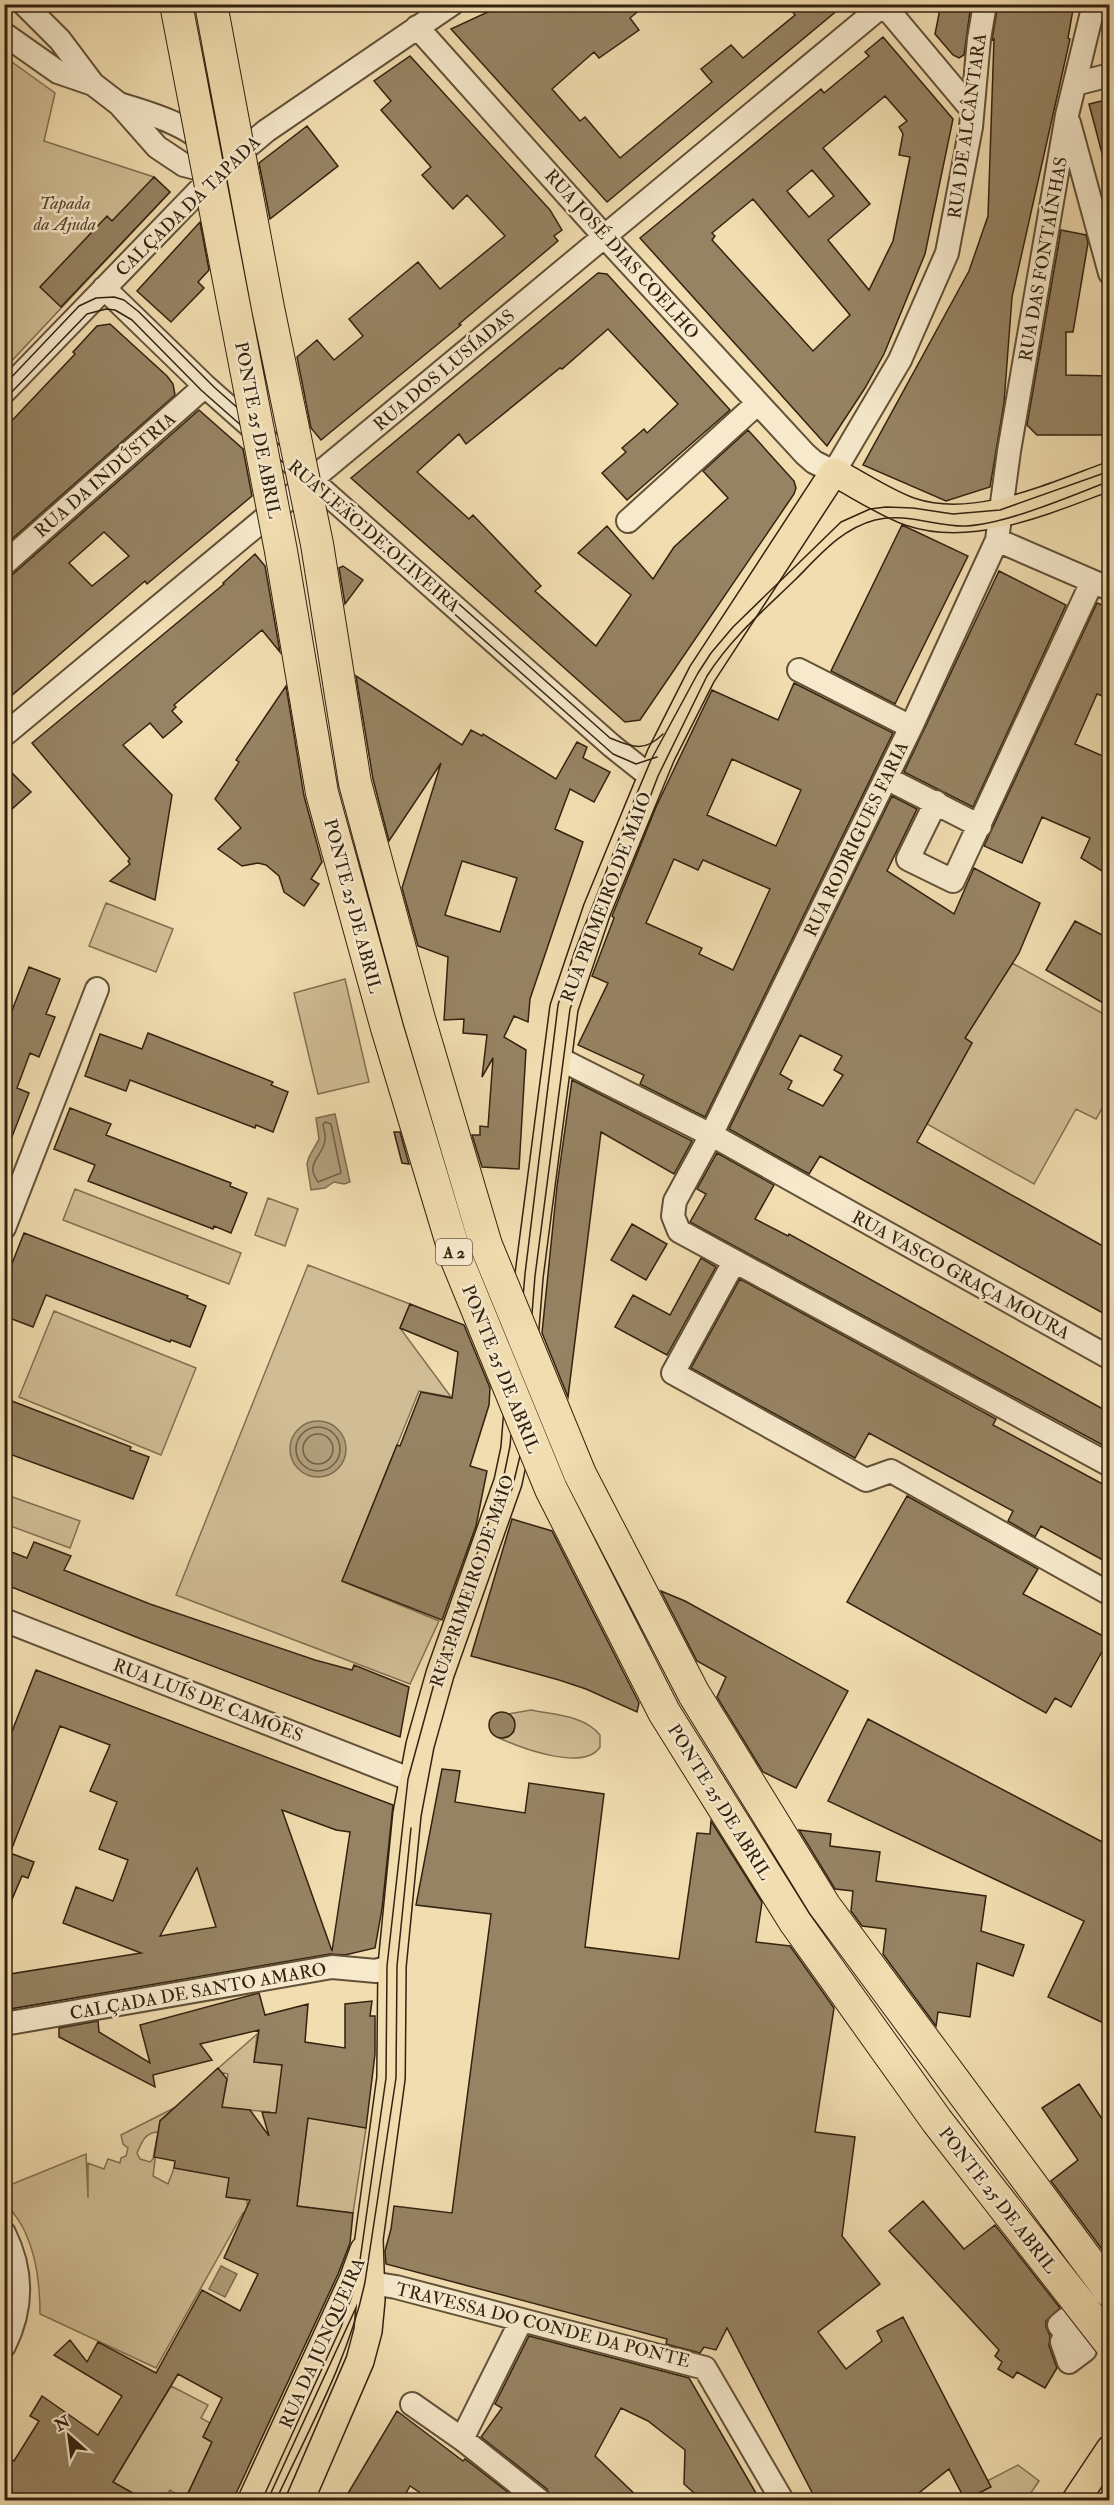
<svg xmlns="http://www.w3.org/2000/svg" width="1114" height="2505" viewBox="0 0 1114 2505" font-family="'IM FELL Double Pica',serif">
  <style>
    .green { fill: #d1bd95; stroke: #827052; stroke-width: 1.5; fill-rule: evenodd }
    .water { fill: #b09d79; stroke: #7e6c4f; stroke-width: 1.5 }
    .lines { fill: none; stroke-linecap: round; stroke-linejoin: round }
    .shore { stroke: #726044; stroke-width: 1.5 }
    .building { fill: #968363; stroke: #33220f; stroke-width: 1.5; fill-rule: evenodd }
    .minor-casing { stroke: #625137; stroke-width: 26 }
    .major-casing { stroke: #33220f; stroke-width: 30 }
    .minor { stroke: #f6e9cc; stroke-width: 22 }
    .major { stroke: #f1ddb0; stroke-width: 27 }
    .tram { stroke: #33220f; stroke-width: 1.5 }
    .rail { stroke: #33220f; stroke-width: 4.5; stroke-dasharray: 10 10; stroke-linecap: butt }
    .highway-bridge-casing { stroke: #33220f; stroke-width: 34; stroke-linecap: butt }
    .highway-bridge { stroke: #f1ddb0; stroke-width: 32 }
    .labels { text-anchor: middle; stroke-width: 5; stroke-linejoin: round; paint-order: stroke }
    .shield { fill: #f6e9cc; stroke: #6e5e48; stroke-width: 1.5 }
    .shield-label { font-size: 16px; font-weight: bold; fill: #33220f }
    .street-label { font-size: 18px; fill: #33220f; stroke: #f6e9cc }
    .park-label { font-size: 18px; font-style: italic; fill: #5a4930; stroke: #f6e9cc }
  </style>
  <rect width="100%" height="100%" fill="#f1ddb0"/>
  <filter id="stains"><feTurbulence type="fractalNoise" baseFrequency=".00333" numOctaves="4"/><feColorMatrix values="0 0 0 0 .2 0 0 0 0 .09 0 0 0 0 .02 0 0 0 .5 -.17"/></filter>
  <radialGradient id="worn" r=".72"><stop offset=".6" stop-color="#630" stop-opacity="0"/><stop offset="1" stop-color="#630" stop-opacity=".3"/></radialGradient>
  <path class="green" d="M5 57 55 93 44 141 154 177 170 192 5 368Z
    M106 903 173 929 156 972 89 946Z
    M1012 963 1109 1017V1096L1096 1119 1076 1109 1034 1184 927 1124 972 1043 965 1038Z
    M345 979 369 1082 318 1094 294 993Z
    M75 1189 241 1253 229 1284 63 1220Z
    M268 1198 298 1209 285 1246 255 1235Z
    M308 1265 410 1304 400 1328 451 1397 419 1391 342 1581 439 1621 410 1684 176 1595Z
    M54 1311 196 1368 161 1455 19 1397Z
    M4 1494 80 1521 70 1548 5 1524Z
    M531 1710C554 1715 584 1715 600 1735V1747C584 1772 521 1748 499 1738L508 1737 514 1732V1719L508 1714Z
    M257 2034 254 2062 282 2065 292 2125 270 2112 238 2109 227 2197 247 2200V2204L287 2210 305 2243 243 2213 156 2368 40 2314C40 2287 37 2257 25 2232 17 2213 5 2210 5 2187L86 2154 88 2198V2163L104 2169 108 2159 120 2163 121 2158 126 2156 128 2148 123 2144 121 2135 174 2108 160 2121 153 2176 168 2184 174 2168 201 2173 208 2135 222 2106 228 2074 215 2071ZM158 2132 153 2159 150 2162 140 2159 137 2153C142 2142 144 2133 158 2132Z
    M308 2118 366 2128 353 2213 297 2206Z
    M171 2386 208 2405 201 2418 210 2423 203 2437 212 2442 185 2499 170 2490 163 2500H145L113 2482Z
    M1018 2465 1039 2481 1026 2500H965L990 2487 987 2481Z"/>
  <path class="water" d="M335 1114 350 1182 344 1184 334 1182 325 1188 311 1190 307 1164 309 1157 319 1139 316 1118Z
    M290 1449a28 28 0 1 1 56 0a28 28 0 1 1-56 0Z
    M221 2266 237 2274 225 2297 209 2289Z"/>
  <g class="lines">
    <path class="shore" d="M325 1122 331 1124 341 1173 318 1182C304 1163 323 1157 325 1140 326 1136 324 1130 323 1125Z
      M296 1449a22 22 0 1 1 44 0a22 22 0 1 1-44 0Z
      M303 1449a15 15 0 1 1 30 0a15 15 0 1 1-30 0Z"/>
  </g>
  <path class="building" d="M505 4H647L630 18 639 30 599 58 594 52 552 89 580 121 585 117 620 158 712 82 701 69 731 45 743 58 795 15 787 4H845L607 202 451 29Z
    M941 4H971L964 55 959 58 953 55 935 34Z
    M998 4H1074L1068 38 1070 39 1012 297 1004 403 990 487 946 501 863 465 969 271 988 216 994 39 992 40Z
    M883 37 953 119 925 254 884 354 865 388 827 446 640 238 821 89 824 93 869 56 865 52ZM885 96 907 121 899 127 903 134 899 155 910 157 893 241 869 290 828 240 870 204 823 148ZM812 170 834 196 809 217 787 191ZM753 199 850 315 813 351 712 240 715 236 712 233Z
    M410 56 550 210 562 230 554 236 558 241 459 324 461 325 321 440 311 428 297 357 317 340 334 360 363 336 349 319 418 262 440 289 505 236 467 195 453 209 422 175 431 167 381 110 391 101 374 81Z
    M1110 99V160L1104 161 1089 104Z
    M307 126 338 166 270 219 259 163Z
    M154 177 170 192 61 307 40 287 107 216 112 221Z
    M200 222 209 270 198 282 204 288 171 322 137 291Z
    M1061 230 1086 235 1088 243 1073 332H1066V375L1110 376V435H1037L1027 425Z
    M598 273 607 274 730 410 627 500 602 473 626 452 622 448 644 429 647 433 678 404 608 329 562 369 560 368 466 444 459 434 417 472 469 519 473 515 541 586 535 591 596 646 631 595 578 553 607 526 653 579 674 547 728 498 703 471 748 430 794 481 796 488 794 494 640 720 625 722 351 478Z
    M110 324 167 376 173 384 175 395 4 546V429L75 354 73 352 97 326Z
    M199 410 243 449 252 496 147 584 145 581 4 702V577L13 574ZM104 532 129 556 92 586 69 563Z
    M902 525 968 556 895 704 831 671Z
    M255 554 265 566 280 652 262 630 174 705 176 707 172 711 182 722 163 738 150 723 123 745 172 795 155 900 110 881 130 864 128 861 130 859 32 743 224 584 223 583Z
    M343 566 363 580 345 604 339 568Z
    M999 571 1066 605 973 807 904 772Z
    M1097 603 1110 608V699L1097 694 1075 744 1110 759V876L1081 858 1090 838 1042 817 1022 863 984 846Z
    M356 676 462 745 471 730 482 736 483 734 556 779 577 742 587 747 583 758 610 772 594 802 570 789 555 829 583 842 530 999 528 1022 514 1016 504 1037 526 1050 519 1169 482 1167 472 1135H480V1126L488 1127 493 1058 482 1077 487 1035 463 1033 464 1019 444 1020 448 957 418 946 402 888 441 763 389 841 373 779ZM462 861 517 878 500 932 445 915Z
    M794 683 893 733 705 1117 640 1084 644 1075 578 1045 608 983 592 976 614 918 612 916 656 807 712 690 778 720ZM732 759 801 790 776 846 707 815ZM674 859 698 870 703 860 770 889 733 970 699 954 702 948 646 923Z
    M286 686 304 796 322 862 311 879 319 884 304 906 284 892 279 876 266 865 258 863 242 866 218 849 241 828 215 799 239 762 236 760Z
    M4 765 31 792 4 816Z
    M892 796 917 809 887 871 954 914 974 868 1040 903 1019 953 965 1038 972 1043 917 1142 1110 1250V1317L820 1156 809 1174 729 1129ZM800 1035 842 1056 834 1070 843 1075 823 1106 788 1089 792 1081 780 1074Z
    M1075 921 1110 939V1007L1046 970Z
    M29 967 60 979 46 1014 55 1017 39 1057 30 1053 17 1088 29 1093 6 1152 4 1031Z
    M148 1033 273 1082 271 1085 288 1092 273 1132 256 1125 255 1128 130 1080 126 1091 85 1076 100 1034 142 1049Z
    M572 1080 692 1141 674 1174 601 1132 568 1397 542 1333 557 1186Z
    M70 1108 111 1124 106 1135 231 1183 230 1186 247 1193 231 1233 214 1226 213 1229 88 1181 95 1165 54 1149Z
    M394 1132H400L409 1164 402 1163Z
    M717 1153 774 1185 755 1219 788 1236 789 1234 1110 1413V1449L690 1222 706 1194 697 1189Z
    M632 1224 667 1244 646 1280 611 1260Z
    M24 1233 188 1296 187 1298 206 1306 190 1347 171 1340 170 1342 46 1295 33 1327 4 1316V1284Z
    M701 1258 716 1267 667 1355 615 1327 633 1295 670 1315Z
    M740 1279 996 1419 993 1425 1110 1488V1564L1041 1526 1035 1537 1008 1521 1013 1511 869 1433 855 1458 691 1368Z
    M410 1304 464 1325 490 1388 489 1405 470 1466 487 1471 476 1526 442 1620 342 1581 397 1445 400 1446 421 1392 452 1398 458 1352 400 1328Z
    M4 1398 131 1447 130 1450 149 1457 133 1499 4 1452Z
    M907 1496 1038 1569 1023 1594 1109 1639 1071 1707 1055 1698 1046 1713 847 1602Z
    M512 1519 552 1531 639 1703 637 1712 586 1689 559 1680 471 1656Z
    M34 1542 71 1556 64 1570 150 1604 315 1660 352 1670 354 1665 409 1687 400 1737 136 1637 4 1584V1549L27 1558Z
    M661 1591 685 1601 848 1691 796 1788 763 1772 717 1697 726 1677 697 1661Z
    M36 1670 393 1805 382 1909 375 1948 345 1955 330 1954 4 2010V1975L141 1953 63 1923 76 1887 113 1901 128 1860 99 1849 117 1802 90 1791 110 1745 60 1726 10 1853 34 1862 28 1878 22 1876 4 1918V1752ZM282 1810 336 1830 350 1832 332 1951ZM197 1868 216 1927 160 1936Z
    M489 1725a13 13 0 1 1 26 0a13 13 0 1 1-26 0Z
    M868 1719 1110 1846V2026L1048 1997 1084 1921 828 1801Z
    M442 1769 460 1771 455 1802 525 1813 529 1783 604 1794 585 1947 679 1959 697 1833 710 1834 711 1821 762 1902 756 1942 790 1946 834 2008 815 2132 855 2137 842 2236 880 2284 818 2332 846 2369 882 2341 877 2331 903 2317 991 2487 965 2500 949 2469 910 2500H816L727 2328 716 2350 704 2347 700 2353 666 2344 667 2339 386 2264 385 2251 391 2229 394 2206 452 2213 491 1914 416 1905Z
    M799 1830 831 1834 830 1846 880 1852 876 1881 986 1896 981 1931 1024 1945 1013 1976 977 1963 970 2017 938 2012 936 2026 883 1954 886 1929 862 1926 851 1911 853 1891 835 1889Z
    M259 1993 265 2015 308 2004 305 2042 345 2048V2004L372 2001 370 2016H375V2054L366 2128 308 2118 297 2206 353 2213 350 2243 338 2274 233 2500H185L212 2442 203 2437 222 2398 178 2374 113 2482 145 2500H4V2455L14 2461 39 2421 30 2416 42 2396 98 2435 122 2396 54 2355 70 2340 87 2362 98 2342 156 2373 202 2290 240 2311 258 2274 224 2258 250 2200 226 2197 229 2178 174 2168 175 2161 154 2157 160 2121 218 2068 227 2079 222 2107 250 2110 269 2136 262 2112 276 2113 282 2065 254 2062 259 2030 200 2044 212 2060 153 2075 155 2087 59 2037V2028L98 2021 99 2032 150 2063 140 2025Z
    M1079 2084 1110 2131V2260L1051 2181 1078 2160 1042 2108Z
    M923 2201 964 2249 995 2225 1060 2308 1046 2321V2327L1050 2336 1049 2346 1057 2368 1045 2388 1017 2372 1013 2378 998 2369 1002 2362 995 2356 999 2350 889 2231Z
    M529 2336 689 2378 760 2500H702L684 2484 685 2450 648 2421 621 2408 595 2456 641 2500H552L547 2489 481 2437 502 2408 495 2404Z
    M397 2411 463 2461 465 2459 518 2500H431L410 2486 402 2500H344Z"/>
  <g class="lines">
    <g class="minor-casing">
      <path id="minor" d="M24 4 60 40 93 84 119 104 157 147 184 165 216 173
        M883 4 972 110
        M1094 4 1067 115 1009 451 997 540 911 727 711 1135 675 1201 673 1216 679 1231 1110 1465
        M417 27 604 236 805 454 814 462 834 472 900 360 947 253 971 127 979 39 985 4
        M4 34 58 72 93 84
        M1075 84 1110 75
        M119 104C142 111 198 126 207 150
        M1069 123 1110 273
        M104 288 205 386 612 746 651 777
        M4 392 216 173 266 131 452 4
        M628 521 758 403
        M997 540 1110 589
        M4 564 205 386
        M799 670 911 727
        M4 735 883 5
        M886 778 980 826
        M936 802 908 859 953 881 1092 582
        M558 1058 719 1139 1110 1358
        M4 1228 97 989
        M734 1262 673 1373 866 1480 891 1471 1110 1594
        M4 1620 412 1780
        M4 2024 332 1967 376 1971 392 1966
        M4 2233C23 2271 23 2308 4 2346
        M371 2283 396 2287 705 2368 782 2500
        M1066 2319 1076 2332 1072 2334 1085 2350 1069 2362 1062 2342 1068 2337 1059 2325Z
        M412 2404 462 2439 539 2500
        M462 2439 521 2321"/>
    </g>
    <g class="major-casing">
      <path id="major" d="M252 2500 353 2280 364 2250
        M300 2500 360 2361 368 2331 371 2300 369 2239 391 2078 392 1966 407 1814 420 1745 440 1674 508 1482 515 1449 529 1276 564 1008 597 910 661 755 702 674 834 472C857 484 887 504 911 512 974 533 1050 498 1110 476
        M1076 2500 1110 2449"/>
    </g>
    <use href="#minor" class="minor"/>
    <use href="#major" class="major"/>
    <path class="tram" d="M4 385 79 306 96 298 114 297 124 300 139 312 214 387 610 738C632 747 644 753 663 734
      M4 400 87 314 106 309 115 310 132 320 201 390 613 754 636 764 657 757
      M446 1667 481 1568 512 1489 521 1452 535 1276 570 1009 658 776 707 676C731 638 764 610 796 579 820 555 841 529 875 520 907 512 936 527 966 526 1007 524 1070 496 1110 481
      M262 2500 341 2327 357 2281 386 2078 387 1966 408 1779 446 1640 502 1485 510 1446 525 1274 558 1005 574 953 635 798 651 760 698 673 711 653 733 627 841 522 870 509 886 507 913 508 953 514 1000 510 1110 471
      M276 2500C308 2431 350 2356 365 2282L396 2078 397 1966 411 1828"/>
    <path class="rail" d="M187 4 261 399 292 549 331 790 396 1026 465 1255 560 1484 672 1707 822 1940 945 2113 1110 2328
      M201 4 259 326 306 546 345 785 409 1022 477 1250 572 1478 684 1700 815 1910 1110 2307
      M1109 2500H1110"/>
    <g class="highway-bridge-casing">
      <path id="highway-bridge" d="M176 4 281 551 322 793 387 1028 457 1260 551 1489 664 1712 795 1922 937 2121 1110 2343
        M211 4 268 308 317 544 355 783 419 1019 486 1245 580 1474 694 1694 824 1905 1110 2291"/>
    </g>
    <use href="#highway-bridge" class="highway-bridge"/>
  </g>
  <g class="labels">
    <rect class="shield" x="436" y="1239" width="36" height="26" rx="4.5"/>
    <g class="shield-label">
      <text x="454" y="1258">A 2</text>
    </g>
    <g class="street-label">
      <text transform="translate(967 126) rotate(-82)" y="6">RUA DE ALCÂNTARA</text>
      <text transform="translate(188 206) rotate(-44)" y="6">CALÇADA DA TAPADA</text>
      <text transform="translate(622 254) rotate(48)" y="6">RUA JOSÉ DIAS COELHO</text>
      <text transform="translate(1043 259) rotate(-80)" y="6">RUA DAS FONTAÍNHAS</text>
      <text transform="translate(444 370) rotate(-40)" y="6">RUA DOS LUSÍADAS</text>
      <text transform="translate(258 430) rotate(79)" y="6">PONTE 25 DE ABRIL</text>
      <text transform="translate(105 475) rotate(-41)" y="6">RUA DA INDÚSTRIA</text>
      <text transform="translate(374 536) rotate(41)" y="6">RUA LEÃO DE OLIVEIRA</text>
      <text transform="translate(856 839) rotate(-64)" y="6">RUA RODRIGUES FARIA</text>
      <text transform="translate(606 897) rotate(-69)" y="6">RUA PRIMEIRO DE MAIO</text>
      <text transform="translate(353 906) rotate(75)" y="6">PONTE 25 DE ABRIL</text>
      <text transform="translate(961 1275) rotate(29)" y="6">RUA VASCO GRAÇA MOURA</text>
      <text transform="translate(501 1369) rotate(68)" y="6">PONTE 25 DE ABRIL</text>
      <text transform="translate(472 1581) rotate(-71)" y="6">RUA PRIMEIRO DE MAIO</text>
      <text transform="translate(208 1700) rotate(21)" y="6">RUA LUÍS DE CAMÕES</text>
      <text transform="translate(720 1802) rotate(58)" y="6">PONTE 25 DE ABRIL</text>
      <text transform="translate(198 1991) rotate(-10)" y="6">CALÇADA DE SANTO AMARO</text>
      <text transform="translate(998 2200) rotate(52)" y="6">PONTE 25 DE ABRIL</text>
      <text transform="translate(543 2325) rotate(14)" y="6">TRAVESSA DO CONDE DA PONTE</text>
      <text transform="translate(322 2343) rotate(-66)" y="6">RUA DA JUNQUEIRA</text>
    </g>
    <g class="park-label">
      <text x="65" y="209">Tapada<tspan x="65" dy="21">da Ajuda</tspan></text>
    </g>
  </g>
  <rect width="1114" height="2505" fill="none" stroke="#f1ddb0" stroke-width="24"/>
  <rect x="6" y="6" width="1102" height="2493" fill="none" stroke="#33220f" stroke-width="3"/>
  <rect x="12" y="12" width="1090" height="2481" fill="none" stroke="#33220f" stroke-width="1.5"/>
  <g transform="translate(69 2436) rotate(332)" stroke="#f6e9cc" stroke-width="4.5" paint-order="stroke">
  <path d="M0-4.5L10 22L0 15L-10 22Z" fill="#33220f"/>
  <text y="-9" font-size="16" font-weight="bold" text-anchor="middle" fill="#33220f">N</text>
  </g>
  <rect width="100%" height="100%" filter="url(#stains)"/>
  <rect width="100%" height="100%" fill="url(#worn)"/>
</svg>
